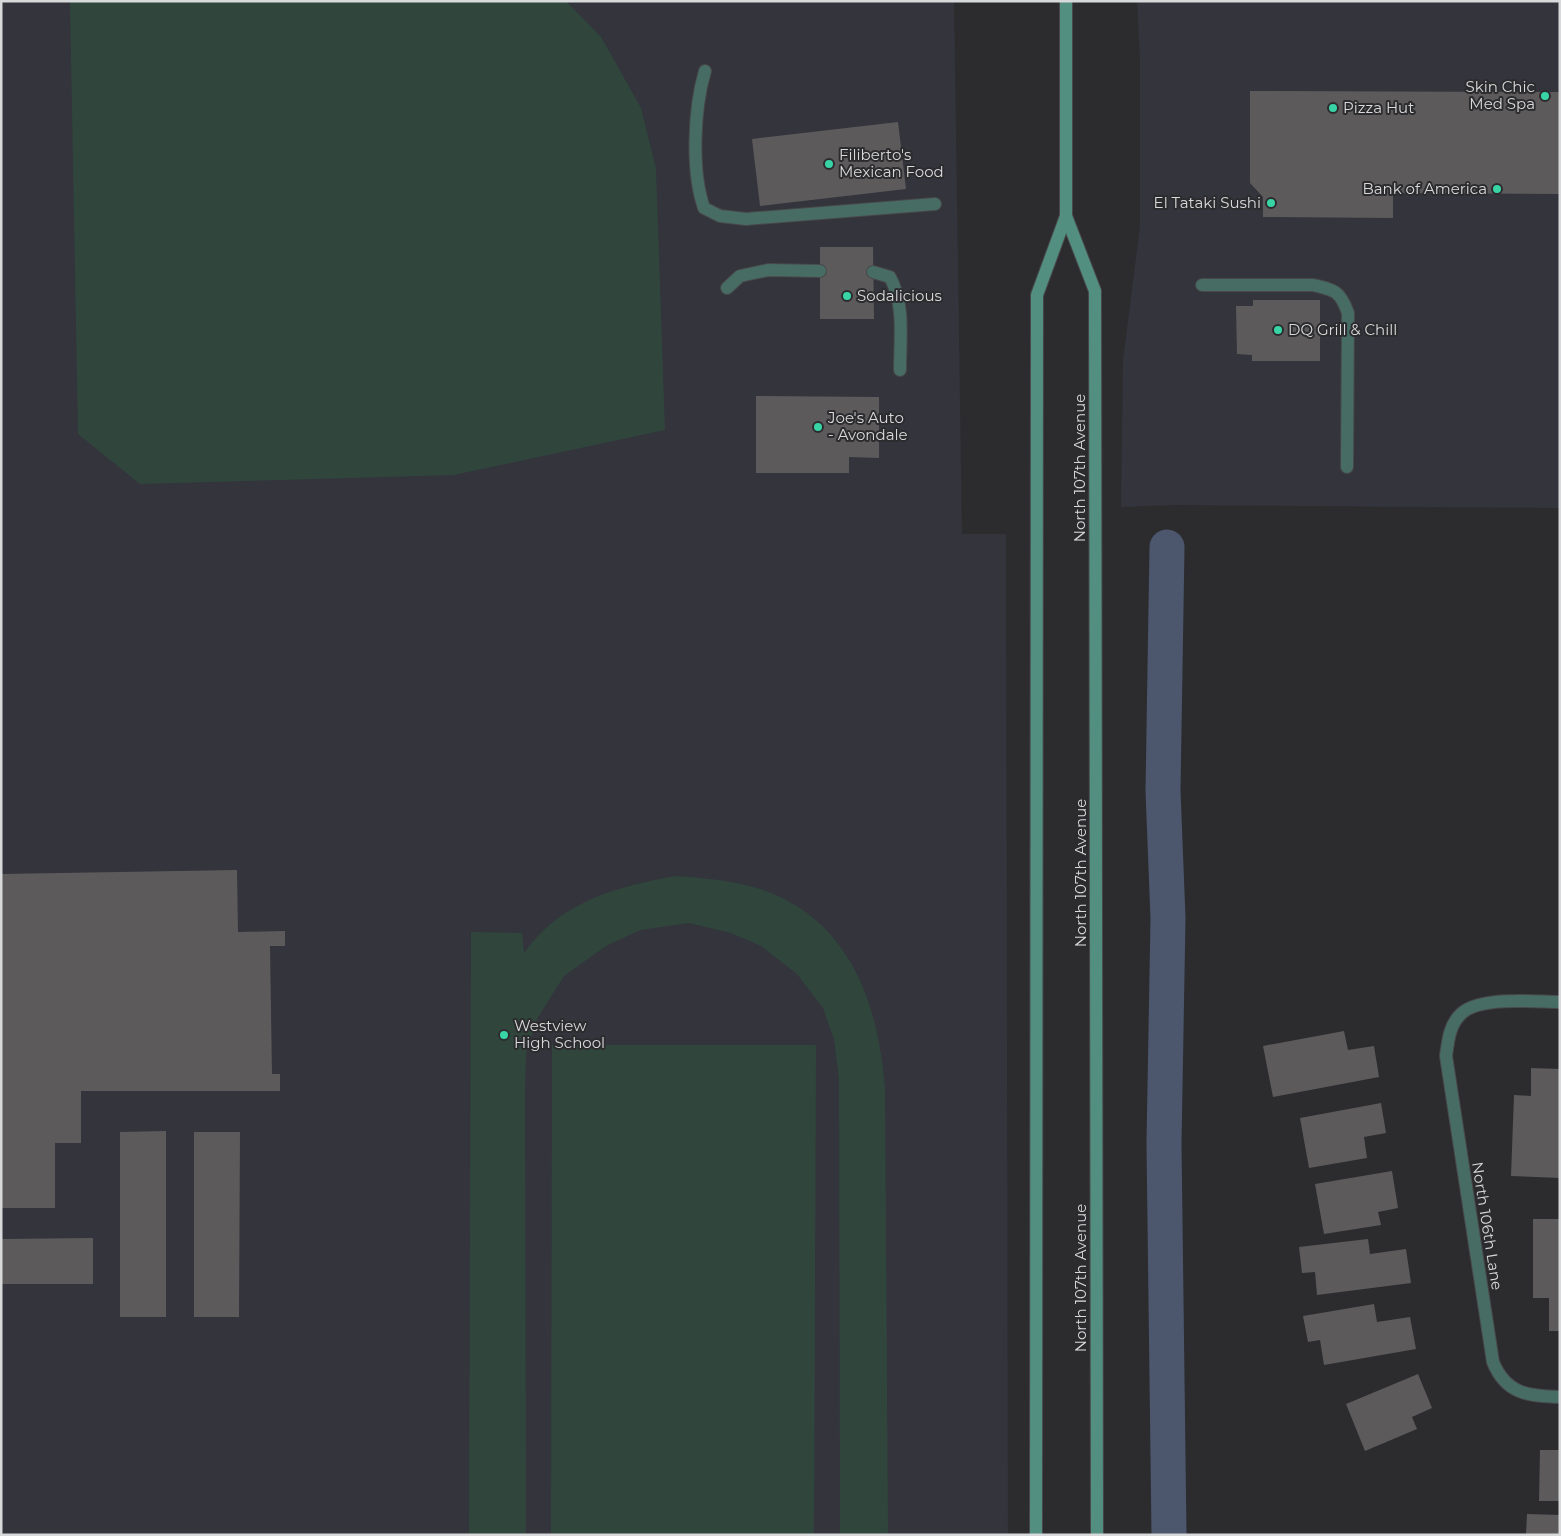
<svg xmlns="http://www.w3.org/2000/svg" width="1561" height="1536" viewBox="0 0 1561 1536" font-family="Montserrat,sans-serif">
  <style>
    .built { fill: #33343c }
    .green { fill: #30463c }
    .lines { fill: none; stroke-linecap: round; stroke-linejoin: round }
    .canal { stroke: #4c576e; stroke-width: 35 }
    .building { fill: #5d5a5b }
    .lane-casing { stroke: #48484a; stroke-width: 14 }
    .street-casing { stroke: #48484a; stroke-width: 14 }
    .secondary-casing { stroke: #48484a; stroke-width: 14 }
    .lane { stroke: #476c63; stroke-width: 12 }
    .street { stroke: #476c63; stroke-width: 12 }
    .secondary { stroke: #528f81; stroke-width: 12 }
    .poi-dot { fill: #38d4a6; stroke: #2c2c2f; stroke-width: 2 }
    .labels { text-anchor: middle; stroke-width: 4; stroke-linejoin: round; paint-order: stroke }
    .poi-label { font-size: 15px; fill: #d8d9da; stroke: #2c2c2f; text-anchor: start }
    .street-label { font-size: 15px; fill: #d8d9da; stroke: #2c2c2f }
  </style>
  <rect width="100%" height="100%" fill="#2c2c2f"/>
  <path class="built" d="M1 1H954L962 534H1006L1008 1535H1Z
    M1137 1H1560V508L1175 505 1121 507 1123 360 1140 226V61Z"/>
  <path class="green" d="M70 1H566L601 37 641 108 656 169 665 430 454 475 140 484 78 434Z
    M676 876C706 878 738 881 766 891 852 923 879 1007 885 1090L888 1535H840L839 1080 834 1039 823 1008 797 974 761 946 731 933 689 923 640 930 606 946 564 976 537 1019 526 1054 525 1089 526 1535H469L471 932 522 933 524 953C561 901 616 887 676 876Z
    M552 1045H816L814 1535H551Z"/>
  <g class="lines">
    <path class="canal" d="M1167 547 1163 791 1168 918 1164 1143 1169 1535"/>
  </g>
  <path class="building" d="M1250 91 1560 92V194L1393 193V218L1263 217V197L1250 183Z
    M898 122 906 189 760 206 752 139Z
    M820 247H873L874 319H820Z
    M1253 300H1320V361H1252V355L1237 354 1236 306H1253Z
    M756 396 879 397V458L849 457V473H756Z
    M237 870 238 932 285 931V946H270L272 1074H280V1091H81V1143H55V1208H1V874Z
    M1344 1031 1348 1050 1374 1046 1379 1077 1273 1097 1263 1046Z
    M1531 1068 1560 1069V1178L1511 1176 1514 1095 1531 1096Z
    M1381 1103 1386 1133 1364 1137 1367 1158 1309 1168 1300 1118Z
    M166 1131V1317H120V1132Z
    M194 1132H240L239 1317H194Z
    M1392 1171 1398 1208 1378 1212 1381 1225 1324 1234 1315 1184Z
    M1533 1219H1560V1331H1549V1298H1533Z
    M93 1238V1284H1V1239Z
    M1368 1239 1370 1254 1406 1249 1411 1283 1317 1295 1315 1272 1302 1273 1299 1247Z
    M1374 1304 1377 1322 1410 1317 1416 1349 1324 1365 1320 1340 1308 1342 1303 1316Z
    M1418 1374 1432 1408 1412 1417 1417 1429 1365 1451 1346 1404Z
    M1540 1450H1560V1501H1539Z
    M1527 1514 1560 1515V1535H1526Z"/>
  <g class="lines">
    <g class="lane-casing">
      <path id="lane" d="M705 71C694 108 691 171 704 208L720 216 746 219 935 204
        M873 272 890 277C905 305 900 338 900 370
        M1202 285H1313C1335 290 1340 291 1348 313L1347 467
        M727 288 740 276 768 270 820 271"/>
    </g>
    <g class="street-casing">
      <path id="street" d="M1560 1002C1535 1002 1476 995 1459 1016 1449 1027 1448 1042 1446 1056L1493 1362C1506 1394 1528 1396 1560 1397"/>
    </g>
    <g class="secondary-casing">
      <path id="secondary" d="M1066 216 1095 291 1097 1535
        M1036 1535 1037 295 1066 216V1"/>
    </g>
    <use href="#lane" class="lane"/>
    <use href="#street" class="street"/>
    <use href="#secondary" class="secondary"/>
  </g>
  <g class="poi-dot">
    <circle cx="1545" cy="96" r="5"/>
    <circle cx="1333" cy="108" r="5"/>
    <circle cx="829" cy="164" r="5"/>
    <circle cx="1497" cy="189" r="5"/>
    <circle cx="1271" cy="203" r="5"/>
    <circle cx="847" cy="296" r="5"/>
    <circle cx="1278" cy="330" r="5"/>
    <circle cx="818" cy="427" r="5"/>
    <circle cx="504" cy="1035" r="5"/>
  </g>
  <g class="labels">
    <g class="poi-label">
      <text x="1535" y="92" text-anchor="end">Skin Chic<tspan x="1535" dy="17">Med Spa</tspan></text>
      <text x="1343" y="113">Pizza Hut</text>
      <text x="839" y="160">Filiberto's<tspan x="839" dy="17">Mexican Food</tspan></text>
      <text x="1487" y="194" text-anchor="end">Bank of America</text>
      <text x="1261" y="208" text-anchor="end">El Tataki Sushi</text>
      <text x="857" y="301">Sodalicious</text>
      <text x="1288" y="335">DQ Grill &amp; Chill</text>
      <text x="828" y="423">Joe's Auto<tspan x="828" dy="17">- Avondale</tspan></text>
      <text x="514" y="1031">Westview<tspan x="514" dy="17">High School</tspan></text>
    </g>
    <g class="street-label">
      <text transform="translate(1080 468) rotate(-90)" y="5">North 107th Avenue</text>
      <text transform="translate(1081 873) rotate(-90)" y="5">North 107th Avenue</text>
      <text transform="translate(1487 1226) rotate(81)" y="5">North 106th Lane</text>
      <text transform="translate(1081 1278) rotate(-90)" y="5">North 107th Avenue</text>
    </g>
  </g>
  <rect width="1561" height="1536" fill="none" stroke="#d8d9da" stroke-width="5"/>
</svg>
